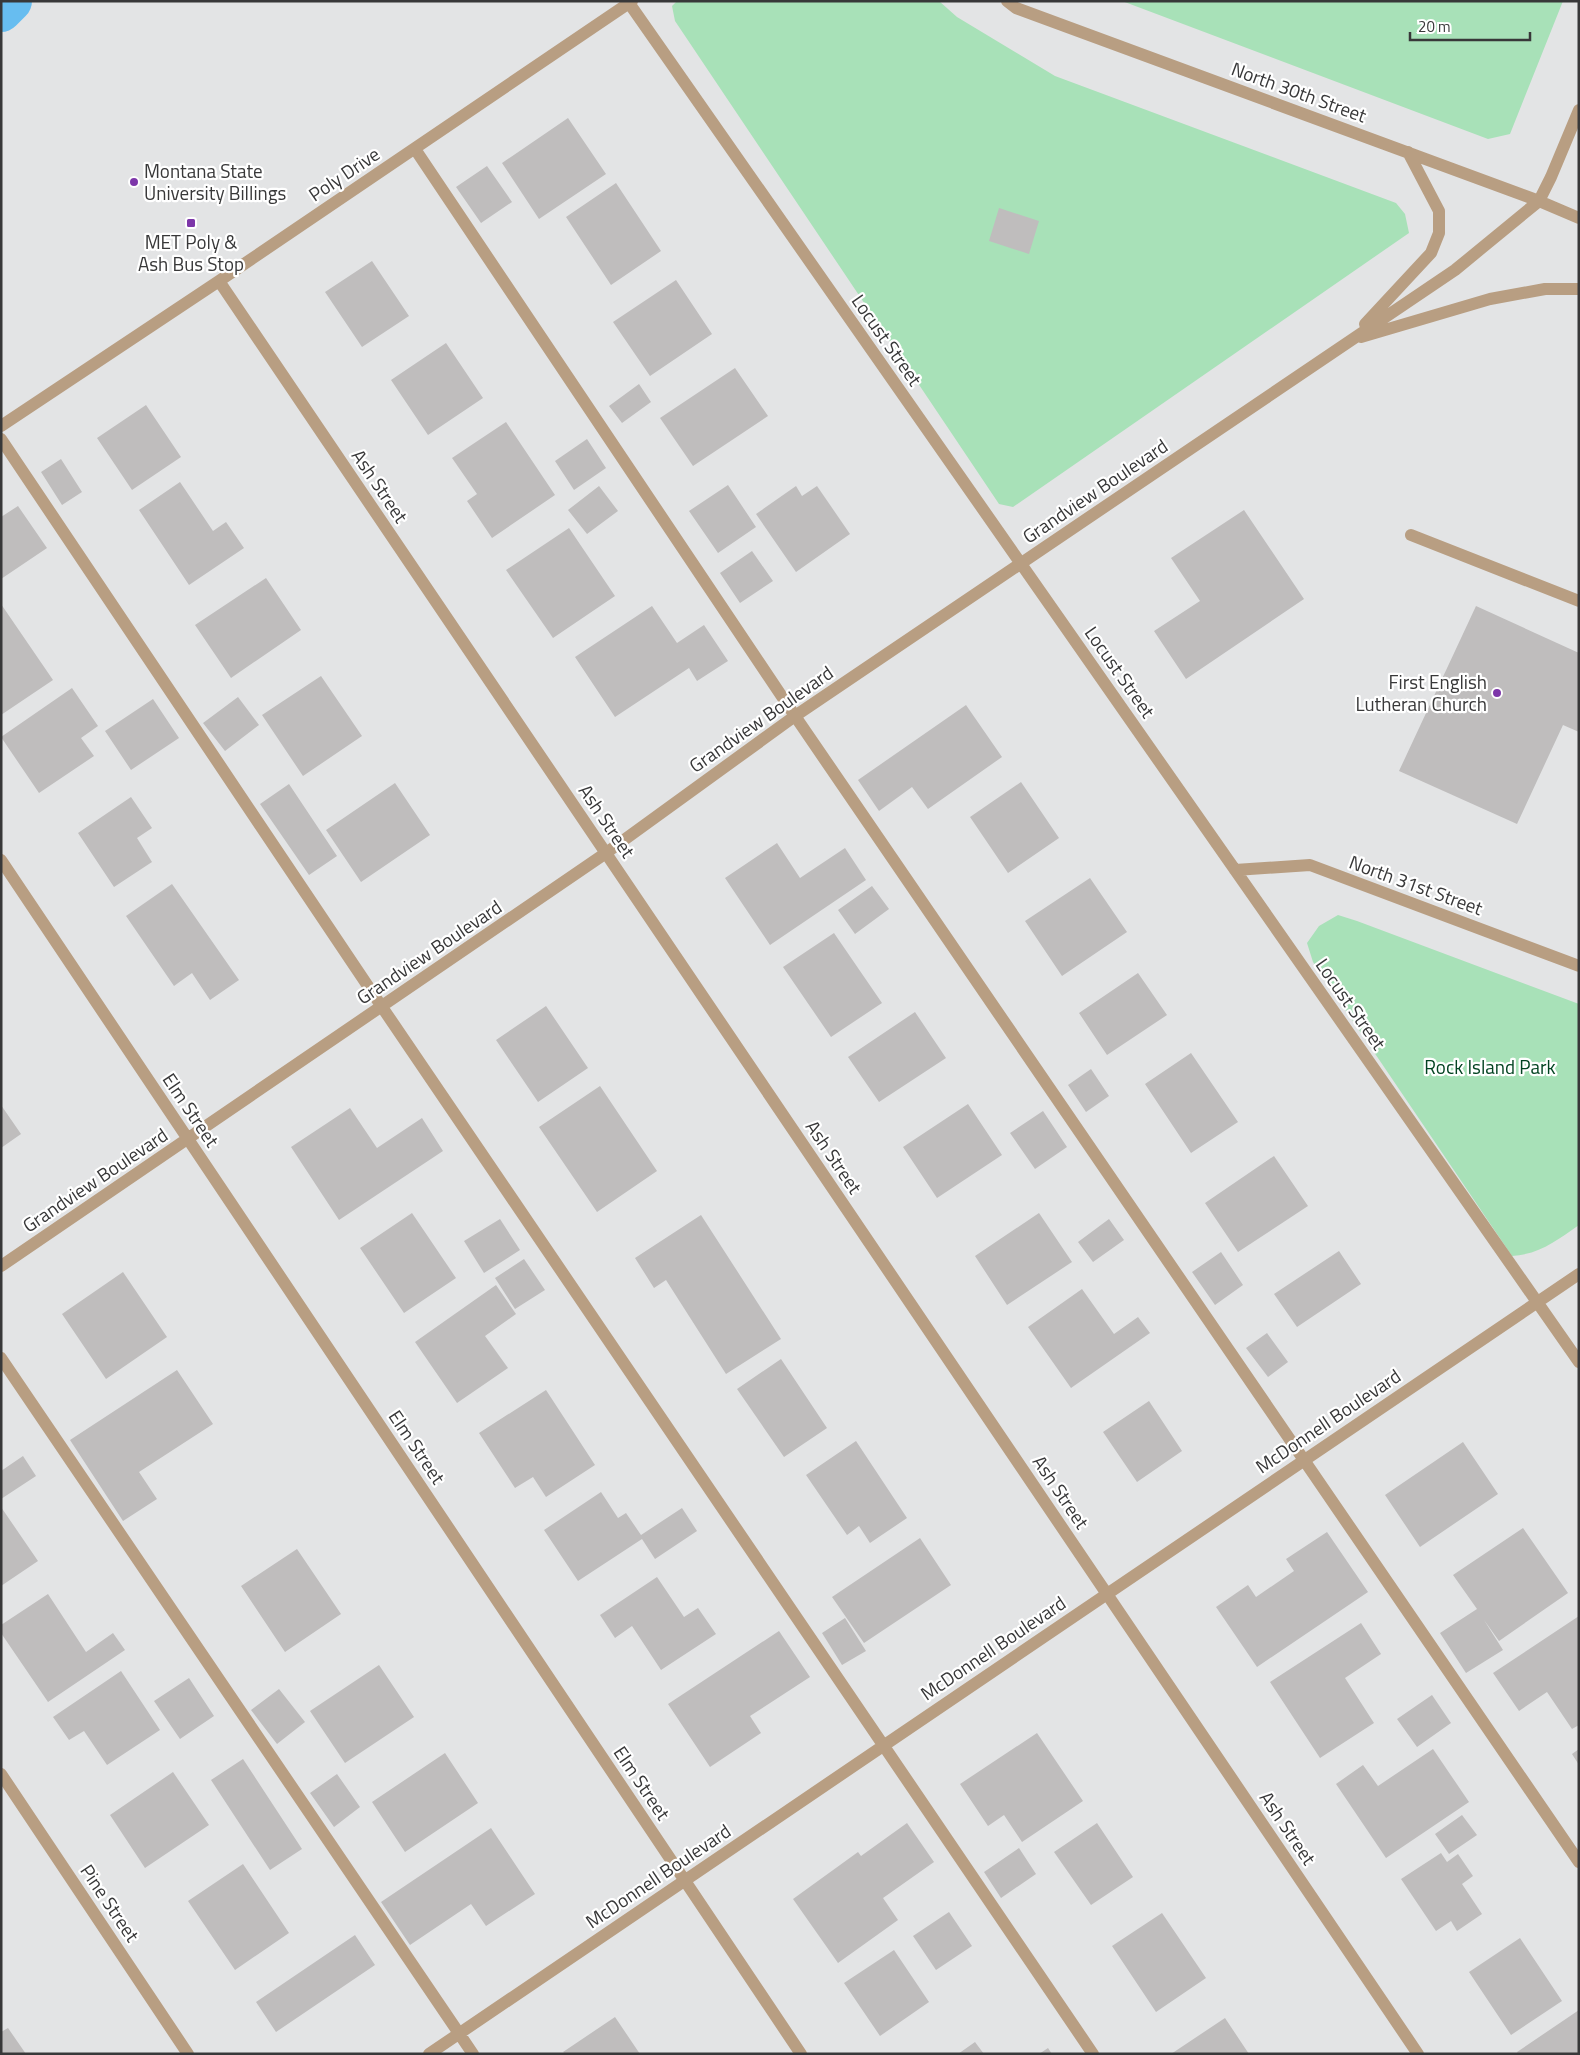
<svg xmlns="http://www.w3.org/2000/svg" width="1580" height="2055" viewBox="0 0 1580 2055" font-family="'Titillium Web',sans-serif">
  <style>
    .green { fill: #a8e1b8 }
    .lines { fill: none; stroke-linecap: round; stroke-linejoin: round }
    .canal { stroke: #67bdf0; stroke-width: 42 }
    .building { fill: #bfbdbd }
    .minor { stroke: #b89e82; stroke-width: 12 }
    .poi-dot { fill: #7d36a9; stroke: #fff; stroke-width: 2 }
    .labels { text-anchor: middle; stroke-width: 4.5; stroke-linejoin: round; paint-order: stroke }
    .street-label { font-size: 19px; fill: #383839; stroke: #fff }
    .poi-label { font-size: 19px; fill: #383839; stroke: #fff; text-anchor: start }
    .park-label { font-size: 19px; fill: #024321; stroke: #fff }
  </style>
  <rect width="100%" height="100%" fill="#e3e4e5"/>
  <path class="green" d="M677 1H939L957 17 1055 76 1396 203 1405 214 1409 233 1013 507 999 504 675 21 672 6Z
    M1122 1H1563L1510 134 1488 139Z
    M1338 915 1357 921 1579 1004V1225C1556 1241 1540 1254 1512 1256L1313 962 1307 943 1319 926Z"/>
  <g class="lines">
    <path class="canal" d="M1 11 11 1"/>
  </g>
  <path class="building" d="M568 118 606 174 539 219 502 163Z
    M487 166 512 202 481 223 456 187Z
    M616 183 661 251 611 285 566 217Z
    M999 208 1039 221 1029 254 989 241Z
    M372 261 409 316 362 347 325 292Z
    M676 280 712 334 650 376 613 322Z
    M446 343 483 398 428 435 391 380Z
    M735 368 768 416 693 466 660 418Z
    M639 384 651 402 622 423 609 406Z
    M146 405 181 457 132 490 97 438Z
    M506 422 555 495 492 538 467 501 477 494 452 458Z
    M587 439 606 468 574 490 555 461Z
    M61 459 82 492 62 505 41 472Z
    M180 482 213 531 226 522 244 548 189 585 139 510Z
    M728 485 756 527 718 553 689 511Z
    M599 486 618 511 587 534 568 510Z
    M796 486 802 496 817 486 850 534 796 572 756 514Z
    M18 506 47 548 1 579V517Z
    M1244 510 1304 599 1186 679 1154 631 1200 601 1171 558Z
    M569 528 615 596 553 638 506 570Z
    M752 551 773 581 740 603 720 573Z
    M266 578 301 630 231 678 195 625Z
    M1 604 53 680 1 715Z
    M652 606 677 643 704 625 728 661 697 681 689 668 615 717 575 657Z
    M1476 606 1579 653V732L1563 725 1517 824 1399 771Z
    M321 676 362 736 303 776 262 715Z
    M72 688 98 726 81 738 94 756 39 793 1 737Z
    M238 697 259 725 225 751 203 723Z
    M153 699 179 738 131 770 105 731Z
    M966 705 1002 757 928 809 912 787 879 811 858 780Z
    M1021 782 1059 838 1008 873 970 817Z
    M395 783 430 835 361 882 326 830Z
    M289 784 337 856 309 875 260 804Z
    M131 797 152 828 137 838 152 862 114 887 78 833Z
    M777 843 800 878 845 848 866 880 770 945 725 878Z
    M1090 878 1127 932 1062 976 1025 921Z
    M172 884 239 980 210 1000 192 973 174 986 126 916Z
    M872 886 889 909 855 934 838 910Z
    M834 933 882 1003 831 1037 783 967Z
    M1138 973 1167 1015 1107 1055 1079 1013Z
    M546 1006 588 1068 538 1102 496 1040Z
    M915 1012 946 1058 879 1102 848 1057Z
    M1191 1053 1238 1122 1191 1153 1145 1084Z
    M1091 1069 1109 1096 1086 1112 1068 1085Z
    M600 1086 657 1171 597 1212 539 1127Z
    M968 1104 1002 1155 937 1198 903 1147Z
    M1 1105 21 1134 1 1148Z
    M350 1108 377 1148 422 1118 443 1151 339 1220 291 1147Z
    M1043 1111 1067 1147 1035 1169 1010 1133Z
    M1274 1156 1308 1206 1238 1252 1205 1203Z
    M412 1213 456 1278 404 1313 360 1248Z
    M1039 1213 1072 1262 1007 1305 975 1256Z
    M701 1215 781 1339 726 1374 666 1280 654 1288 635 1258Z
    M500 1219 520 1250 484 1273 464 1241Z
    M1109 1219 1124 1240 1093 1262 1078 1242Z
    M1339 1251 1361 1284 1297 1327 1274 1294Z
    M1221 1252 1243 1285 1215 1305 1192 1272Z
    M524 1259 545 1290 515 1309 495 1278Z
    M123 1272 167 1337 106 1379 62 1314Z
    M496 1285 516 1314 485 1336 508 1368 457 1403 415 1342Z
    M1082 1289 1114 1334 1138 1317 1150 1333 1071 1388 1028 1327Z
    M1267 1333 1288 1362 1268 1377 1246 1348Z
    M781 1359 827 1428 784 1457 737 1389Z
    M177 1370 213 1424 139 1472 157 1499 123 1521 70 1440Z
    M546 1390 595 1465 546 1497 533 1477 515 1488 479 1433Z
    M1149 1401 1182 1451 1137 1482 1103 1432Z
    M856 1441 907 1518 870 1543 859 1526 847 1535 806 1475Z
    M1463 1442 1498 1494 1420 1547 1385 1495Z
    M23 1456 36 1476 1 1499V1471Z
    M601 1492 618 1518 626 1513 641 1535 682 1508 697 1531 655 1559 642 1539 578 1581 544 1530Z
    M1 1507 38 1561 1 1586Z
    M1523 1528 1568 1593 1499 1641 1484 1620 1503 1650 1466 1673 1440 1633 1477 1609 1453 1575Z
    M1327 1532 1368 1592 1257 1667 1216 1607 1248 1585 1256 1597 1294 1571 1286 1559Z
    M920 1538 951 1585 864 1643 832 1597Z
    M297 1549 341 1614 285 1652 241 1586Z
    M657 1577 684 1617 698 1608 716 1634 661 1670 632 1626 615 1638 600 1615Z
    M48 1594 86 1652 113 1633 125 1650 48 1702 1 1633V1625Z
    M1579 1616V1725L1572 1729 1547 1692 1519 1711 1493 1673Z
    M845 1618 866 1651 842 1665 822 1633Z
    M1361 1623 1381 1654 1345 1678 1374 1723 1320 1758 1270 1682Z
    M779 1631 810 1677 750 1716 761 1733 710 1767 668 1704Z
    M379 1665 414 1717 345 1763 310 1711Z
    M121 1671 160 1730 107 1765 84 1731 69 1740 53 1717Z
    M189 1678 214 1716 180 1739 154 1701Z
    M279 1689 305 1722 277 1744 251 1710Z
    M1432 1695 1451 1723 1417 1747 1397 1719Z
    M1037 1733 1083 1801 1022 1842 1004 1815 988 1826 960 1784Z
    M1433 1749 1469 1802 1386 1858 1336 1784 1363 1765 1378 1786Z
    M1579 1749V1765L1572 1754Z
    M445 1753 478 1803 405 1852 372 1802Z
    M243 1759 302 1849 270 1870 211 1780Z
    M173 1772 209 1825 145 1868 110 1815Z
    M337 1774 360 1807 334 1827 310 1793Z
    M1462 1815 1477 1835 1449 1854 1435 1834Z
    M907 1823 934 1862 883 1898 898 1920 838 1963 793 1899 858 1852 861 1856Z
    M1097 1823 1133 1877 1091 1905 1054 1852Z
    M491 1828 535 1894 486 1926 471 1904 410 1945 381 1902Z
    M1019 1848 1036 1874 1001 1898 984 1872Z
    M1441 1853 1447 1862 1458 1854 1473 1876 1462 1884 1482 1914 1457 1931 1451 1921 1436 1931 1401 1879Z
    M243 1864 289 1933 235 1970 188 1901Z
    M949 1912 972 1946 936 1970 913 1936Z
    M1162 1913 1206 1978 1156 2012 1112 1946Z
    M355 1935 375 1965 276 2032 256 2002Z
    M1520 1938 1562 2001 1511 2035 1469 1972Z
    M894 1950 929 2002 880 2036 844 1983Z
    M1579 2010V2054H1518L1517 2052Z
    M615 2017 640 2054H565L563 2052Z
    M1225 2018 1249 2054H1171Z
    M8 2028 26 2054H1V2032Z
    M975 2042 984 2054H958Z
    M1048 2048 1052 2054H1039Z"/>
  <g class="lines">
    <path class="minor" d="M1007 1 1016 8 1539 201 1579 218
      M629 3 1579 1362
      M415 149 795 716 1579 1862
      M219 281 1418 2054
      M1365 324 1431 253 1439 233V211L1408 152
      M1361 337 1490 299 1545 289H1579
      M1 426 219 281 632 1
      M1 439 382 1007 1093 2054
      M1411 535 1579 601
      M1 860 801 2054
      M1235 870 1310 865 1579 966
      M1 1266 606 853 795 716 1455 270 1539 201 1551 177 1579 110
      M1 1358 473 2054
      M1 1774 188 2054
      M429 2054 1579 1274"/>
  </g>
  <g class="poi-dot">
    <circle cx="134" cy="182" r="5"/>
    <rect x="186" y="218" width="10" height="10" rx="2.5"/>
    <circle cx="1497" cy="693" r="5"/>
  </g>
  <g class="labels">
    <g class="street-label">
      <text transform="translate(1299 92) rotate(20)" y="7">North 30th Street</text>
      <text transform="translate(344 174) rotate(-34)" y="7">Poly Drive</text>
      <text transform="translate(887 340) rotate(55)" y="7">Locust Street</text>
      <text transform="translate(380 486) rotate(56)" y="7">Ash Street</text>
      <text transform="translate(1095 491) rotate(-34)" y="7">Grandview Boulevard</text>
      <text transform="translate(1120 672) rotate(55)" y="7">Locust Street</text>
      <text transform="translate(761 719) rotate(-35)" y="7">Grandview Boulevard</text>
      <text transform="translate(607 821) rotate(56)" y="7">Ash Street</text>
      <text transform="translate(1416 885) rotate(20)" y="7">North 31st Street</text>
      <text transform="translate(429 952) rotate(-34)" y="7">Grandview Boulevard</text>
      <text transform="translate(1351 1004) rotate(55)" y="7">Locust Street</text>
      <text transform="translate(191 1110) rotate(56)" y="7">Elm Street</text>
      <text transform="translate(834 1157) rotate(56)" y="7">Ash Street</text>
      <text transform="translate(95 1180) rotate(-34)" y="7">Grandview Boulevard</text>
      <text transform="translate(1328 1421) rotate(-34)" y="7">McDonnell Boulevard</text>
      <text transform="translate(417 1447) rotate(56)" y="7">Elm Street</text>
      <text transform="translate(1061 1492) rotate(56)" y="7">Ash Street</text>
      <text transform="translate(993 1648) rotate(-34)" y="7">McDonnell Boulevard</text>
      <text transform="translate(642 1783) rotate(56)" y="7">Elm Street</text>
      <text transform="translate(1288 1828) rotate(56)" y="7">Ash Street</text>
      <text transform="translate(658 1876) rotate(-34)" y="7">McDonnell Boulevard</text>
      <text transform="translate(110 1903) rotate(56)" y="7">Pine Street</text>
    </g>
    <g class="poi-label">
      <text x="144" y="178">Montana State<tspan x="144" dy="22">University Billings</tspan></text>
      <text x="191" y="249" text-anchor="middle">MET Poly &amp;<tspan x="191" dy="22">Ash Bus Stop</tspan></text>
      <text x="1487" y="689" text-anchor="end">First English<tspan x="1487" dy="22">Lutheran Church</tspan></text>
    </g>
    <g class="park-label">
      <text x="1490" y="1074">Rock Island Park</text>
    </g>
  </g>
  <rect width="1580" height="2055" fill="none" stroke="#383839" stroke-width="5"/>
  <path d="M1410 32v8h120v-8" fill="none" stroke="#383839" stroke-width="2.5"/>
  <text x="1418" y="32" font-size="15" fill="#383839" stroke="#ffffff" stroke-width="4" paint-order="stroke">20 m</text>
</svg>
